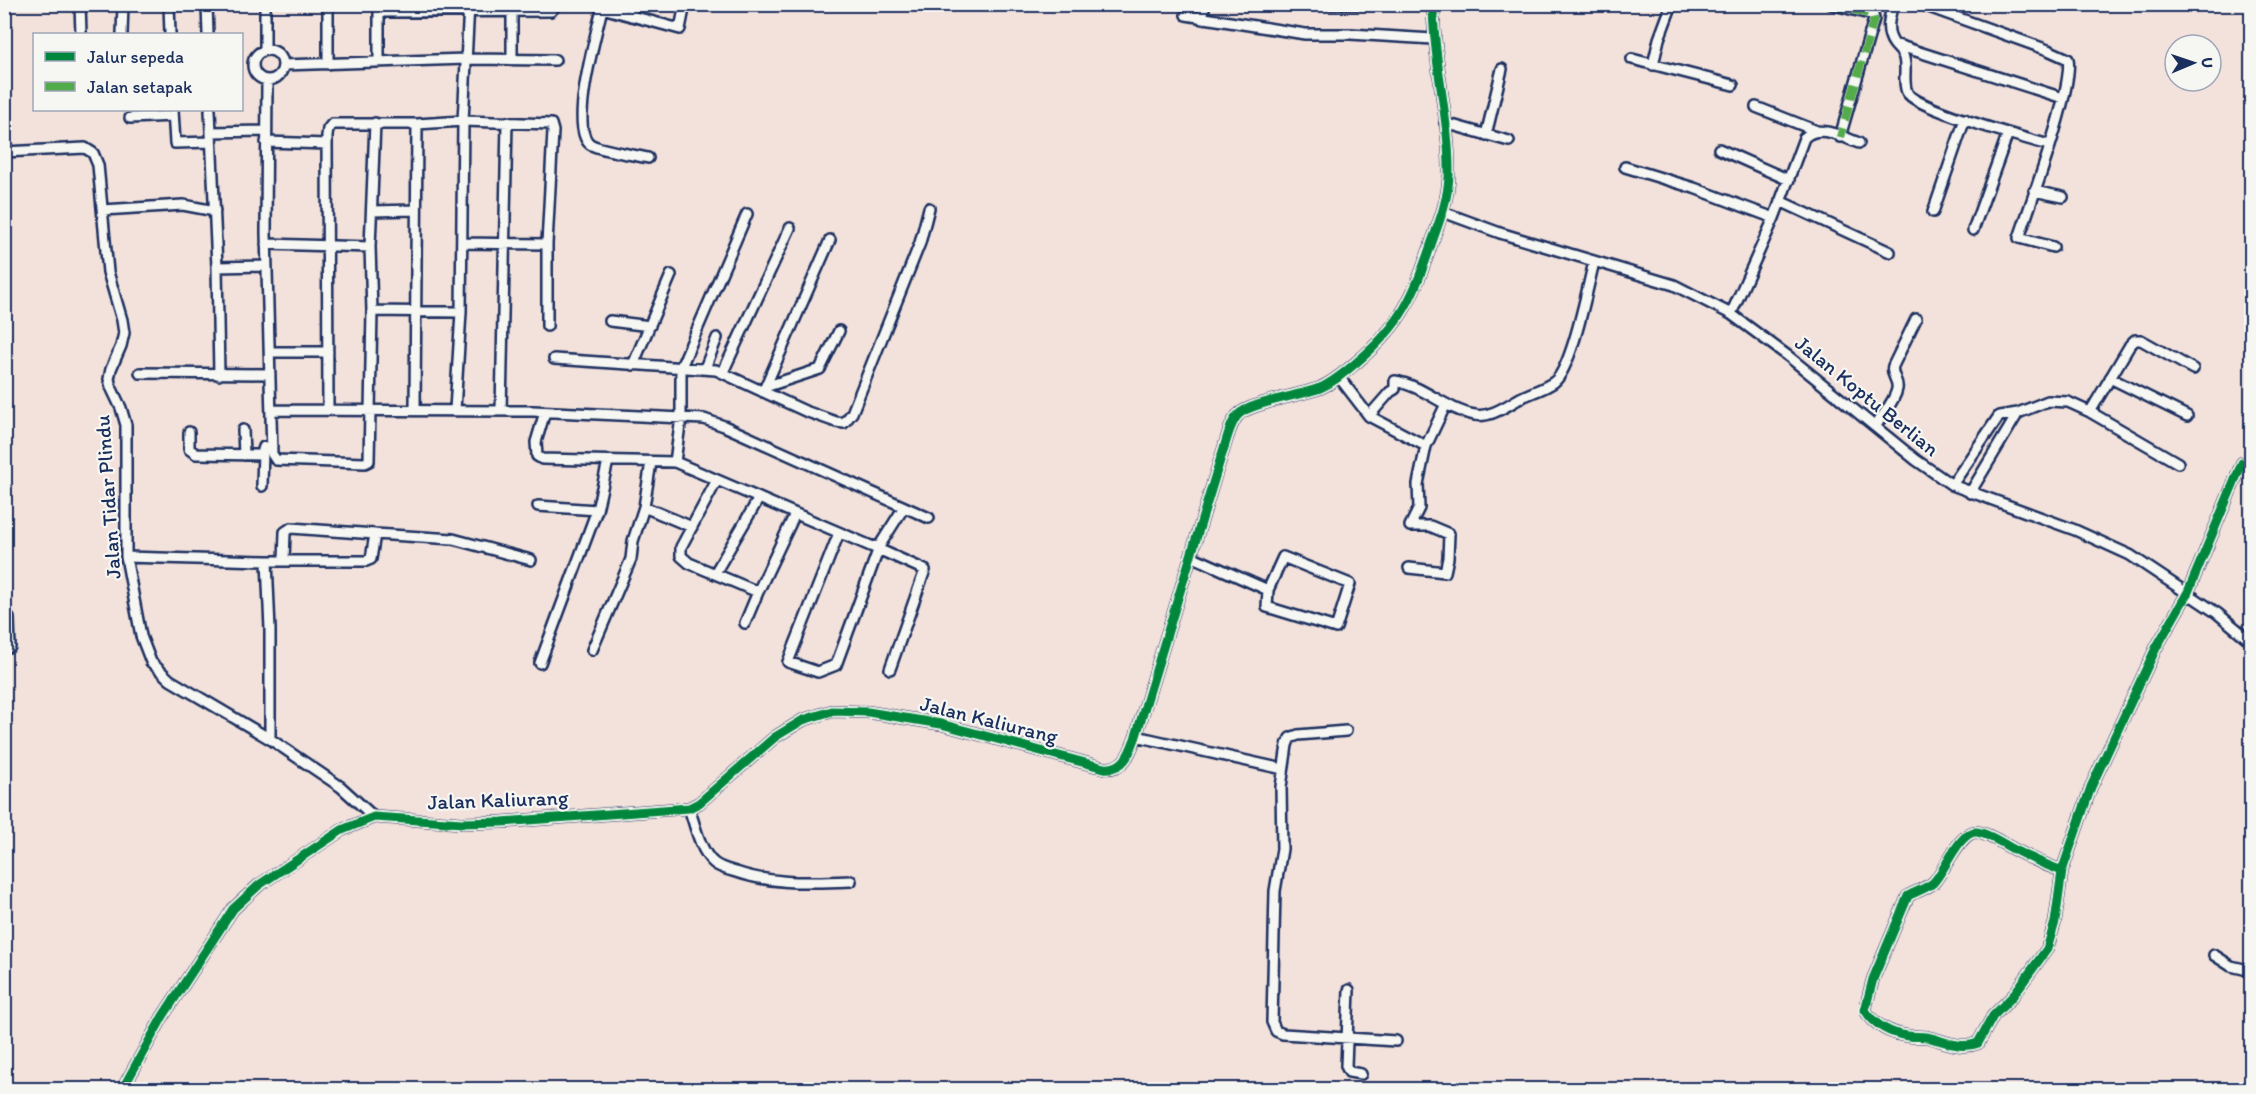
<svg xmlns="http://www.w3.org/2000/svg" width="2256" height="1094" viewBox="0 0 2256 1094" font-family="Itim,sans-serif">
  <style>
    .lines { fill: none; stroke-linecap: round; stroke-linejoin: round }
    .street-casing { stroke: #1b2f5e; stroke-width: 14 }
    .street { stroke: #f6f6f2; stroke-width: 9 }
    .quiet { stroke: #52ab49; stroke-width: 8; stroke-dasharray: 15 8; stroke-linecap: butt }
    .cycleway-casing { stroke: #f6f6f2; stroke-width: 13 }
    .cycleway { stroke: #00873e; stroke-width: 9 }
    .labels { text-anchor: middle; stroke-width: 4.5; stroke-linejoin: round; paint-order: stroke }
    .street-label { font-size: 21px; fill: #1b2f5e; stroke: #f6f6f2 }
  </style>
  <rect width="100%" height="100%" fill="#f3e2db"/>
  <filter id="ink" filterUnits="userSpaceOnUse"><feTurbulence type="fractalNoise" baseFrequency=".0167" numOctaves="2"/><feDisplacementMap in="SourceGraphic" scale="12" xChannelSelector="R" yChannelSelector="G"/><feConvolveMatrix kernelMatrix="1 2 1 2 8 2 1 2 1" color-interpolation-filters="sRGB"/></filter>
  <g filter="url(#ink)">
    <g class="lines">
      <g class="street-casing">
        <path id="street" d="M80 4 81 34
          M169 4 170 34
          M207 4 208 34
          M265 4V50
          M603 4C598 29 568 128 590 144 598 150 636 155 648 158
          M1315 4H1363
          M1831 4 1873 15 1874 19 1840 137
          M1893 4C1889 18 1885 32 1894 44 1897 48 1901 51 1903 55 1908 67 1902 80 1907 92 1913 108 2028 139 2049 145
          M1920 4 2048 50 2068 59C2074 87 2030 205 2019 238L2053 247
          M602 8 680 29 685 4
          M379 12 551 11 557 4
          M1186 15 1305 34H1350L1433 39
          M631 16 633 4
          M1202 19 1205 4
          M122 34 123 4
          M1894 44 2063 98
          M253 65a15 15 0 1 1 30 0a15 15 0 1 1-30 0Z
          M512 59V4
          M1632 59 1733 85
          M379 62V4
          M328 64V4
          M283 65 466 59 555 60
          M1653 65 1659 39 1672 4
          M267 80 266 233 272 454 276 460 365 463 369 461 372 311 370 247 375 123
          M1756 107 1817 131
          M173 110 175 143 211 142
          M210 110 217 267 219 375
          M130 118 173 116
          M1445 123 1509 141
          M211 132 266 131
          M1486 135 1502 69
          M266 142 327 144
          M1719 149 1789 180
          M4 152 85 148 93 153 98 165 108 272 122 320 124 333 121 346 111 369 109 379 111 387 121 408 126 425V557L141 636 151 662 170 680 270 739 341 787 374 817
          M1625 167 1694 188 1774 218
          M2034 191 2063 197
          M1780 201 1890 252
          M103 210 183 205 215 211
          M372 211 415 210
          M1443 212 1500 233 1674 285 1731 314 1788 356 1916 460 1952 485 2075 530 2130 555 2217 613 2252 642
          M1933 212 1965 119
          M1973 230 2008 133
          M462 243 547 244
          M266 244 370 247
          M217 267 267 266
          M372 311 461 312
          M1731 314 1774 218 1804 138C1819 123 1842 137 1859 143
          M610 321 650 326
          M270 352H328
          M554 359 716 370 805 411 836 422 844 423 852 413 920 243 929 208
          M633 365 671 275
          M705 368 717 338
          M723 372 790 228
          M140 373 270 374
          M1339 377 1369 416 1426 446
          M2110 378 2187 416
          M765 387 820 369 839 331
          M763 392 830 240
          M328 409 327 136 328 129 332 124H417L463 121 551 124 553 131 547 244V326
          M271 410 533 411 704 419 724 426 929 518
          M415 410 417 124
          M455 410 461 312 463 121 469 4
          M501 411 507 122
          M545 412 536 442 537 456 542 459 675 462 873 547 880 545 904 507
          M2090 412 2130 345 2135 340H2141L2193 369
          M1369 416 1390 392 1395 389V381C1424 386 1446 410 1475 415 1489 418 1505 407 1517 400 1528 393 1543 390 1554 382 1572 369 1588 285 1594 262
          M1876 426C1882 415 1895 401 1897 389 1899 380 1890 375 1893 366L1916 319
          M243 430 244 455
          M189 432V449L196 454 262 455
          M675 462 681 417V367L747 214
          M717 480 681 547V556L689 563 758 592
          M1952 485 1999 416 2018 413
          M262 486 263 450 264 447 272 446
          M1970 493 2018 413 2048 401 2068 402 2090 412 2178 463
          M538 506 597 510
          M644 507 692 527
          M839 533 788 662 818 672 836 665 880 545
          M878 549 925 570 890 669
          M1191 556 1268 590 1267 607 1336 628 1350 584 1283 557 1268 590
          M126 557 267 561H366L371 559 375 534 453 539 531 560
          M267 561 270 629V739
          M284 561 285 532 291 528 375 534
          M1409 568 1445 572 1448 558 1449 534 1430 526H1410L1419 508 1418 484 1426 446 1446 404
          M715 573 759 498
          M4 618H9L10 647
          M745 623 758 592 795 514
          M592 650 631 559 633 541 644 507 651 462
          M540 663 597 510 608 461
          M1346 731 1298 735 1290 738 1287 745 1281 787 1282 849 1275 891 1272 1022 1276 1031 1283 1034 1396 1041
          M1136 736 1283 769
          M689 808C695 825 700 851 714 863 720 868 729 870 736 872 774 885 812 882 851 881
          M2062 871C2046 865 2030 858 2015 850 2003 844 1990 834 1977 832 1960 830 1945 871 1933 883 1927 888 1915 892 1908 896L1873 979 1865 1010C1874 1025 1891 1034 1908 1036 1915 1037 1921 1036 1927 1037 1945 1041 1961 1050 1978 1043L1993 1016 2012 997 2047 949 2055 922 2062 871 2091 787 2156 648 2188 592 2242 463
          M2214 955 2231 966 2252 971
          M1349 990 1346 1066 1349 1072 1361 1074
          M122 1090 163 1016 233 909 259 885 342 830 374 817 462 823 502 822 689 808 699 803 775 737 803 720 832 711 868 712 941 724 1104 768C1125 770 1130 752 1136 736L1221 457C1226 444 1229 424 1238 415 1249 403 1302 395 1320 388 1334 382 1345 372 1357 362 1403 323 1413 297 1432 242 1440 220 1448 199 1449 176 1450 119 1433 63 1433 4"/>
      </g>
      <use href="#street" class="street"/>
      <path class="quiet" d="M1831 4 1873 15 1874 19 1840 137"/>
      <g class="cycleway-casing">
        <path id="cycleway" d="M2062 871C2046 865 2030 858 2015 850 2003 844 1990 834 1977 832 1960 830 1945 871 1933 883 1927 888 1915 892 1908 896L1873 979 1865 1010C1874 1025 1891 1034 1908 1036 1915 1037 1921 1036 1927 1037 1945 1041 1961 1050 1978 1043L1993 1016 2012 997 2047 949 2055 922 2062 871 2091 787 2156 648 2188 592 2242 463
          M122 1090 163 1016 233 909 259 885 342 830 374 817 462 823 502 822 689 808 699 803 775 737 803 720 832 711 868 712 941 724 1104 768C1125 770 1130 752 1136 736L1221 457C1226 444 1229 424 1238 415 1249 403 1302 395 1320 388 1334 382 1345 372 1357 362 1403 323 1413 297 1432 242 1440 220 1448 199 1449 176 1450 119 1433 63 1433 4"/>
      </g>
      <use href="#cycleway" class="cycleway"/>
    </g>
  </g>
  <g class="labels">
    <g class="street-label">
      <text transform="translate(1867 396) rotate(39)" y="7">Jalan Koptu Berlian</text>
      <text transform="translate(108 497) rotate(-94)" y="7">Jalan Tidar Plindu</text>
      <text transform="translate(989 720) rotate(14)" y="7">Jalan Kaliurang</text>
      <text transform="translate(498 800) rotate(-2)" y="7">Jalan Kaliurang</text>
    </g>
  </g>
  <rect width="2256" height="1094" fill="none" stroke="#f6f6f2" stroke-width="24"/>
  <rect x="12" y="12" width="2232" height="1070" fill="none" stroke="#1b2f5e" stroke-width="2" filter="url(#ink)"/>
  <rect x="33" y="33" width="210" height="78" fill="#f6f6f2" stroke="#9ea6b7" stroke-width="1.5"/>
  <rect x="45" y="52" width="30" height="9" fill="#00873e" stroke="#9ea6b7" stroke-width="1.5"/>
  <text x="87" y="63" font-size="18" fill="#1b2f5e">Jalur sepeda</text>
  <rect x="45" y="82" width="30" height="9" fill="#52ab49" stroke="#9ea6b7" stroke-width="1.5"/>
  <text x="87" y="93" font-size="18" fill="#1b2f5e">Jalan setapak</text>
  <g transform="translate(2193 63) rotate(88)"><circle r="28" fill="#f6f6f2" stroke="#9ea6b7" stroke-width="1.5"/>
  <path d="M0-4.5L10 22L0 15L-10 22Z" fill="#1b2f5e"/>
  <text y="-9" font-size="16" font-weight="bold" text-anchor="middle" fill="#1b2f5e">U</text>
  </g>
</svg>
